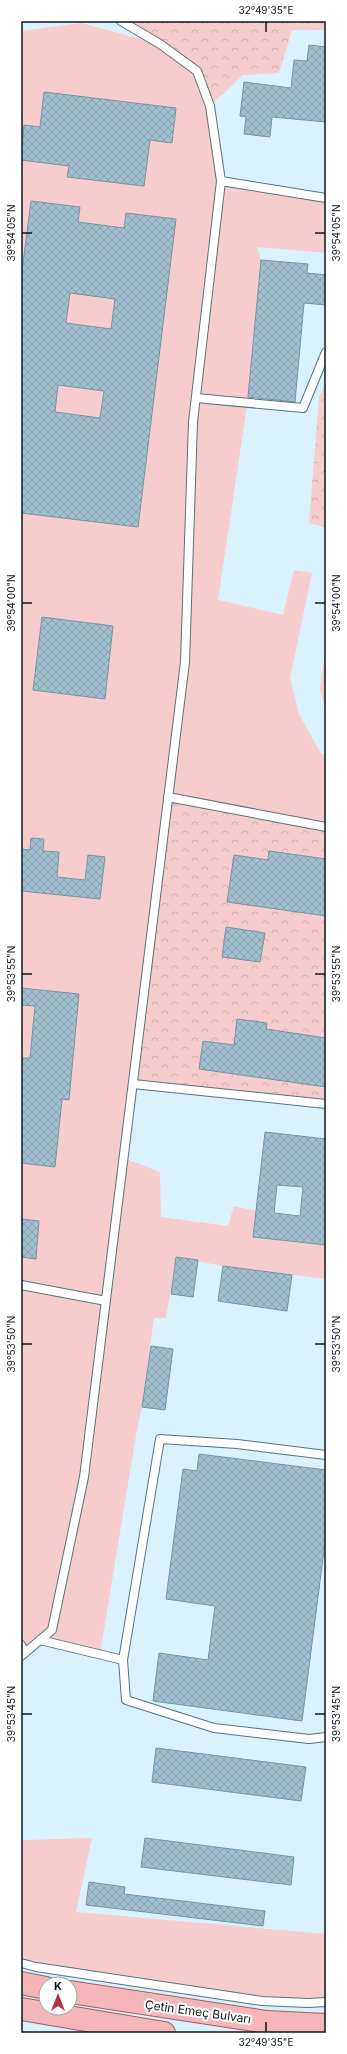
<svg xmlns="http://www.w3.org/2000/svg" width="347" height="2054" viewBox="0 0 347 2054" font-family="Inter,sans-serif">
  <style>
    .grass { fill: #f6cccd }
    .forest { fill: url(#forest-crowns) }
    .building { fill: url(#building-cross-hatch); stroke: #7794a2; fill-rule: evenodd }
    .lines { fill: none; stroke-linecap: round; stroke-linejoin: round }
    .service-casing { stroke: #56727f; stroke-width: 10 }
    .primary-casing { stroke: #9f5e64; stroke-width: 24 }
    .service { stroke: #fff; stroke-width: 8 }
    .primary { stroke: #f5b6b9; stroke-width: 22 }
    .ticks { fill: none; stroke: #0b171c; stroke-width: 1.5 }
    .labels { text-anchor: middle; stroke-width: 4; stroke-linejoin: round; paint-order: stroke }
    .street-label { font-size: 12px; fill: #0b171c; stroke: #fff }
    .neatline { fill: none; stroke: #0b171c; stroke-width: 1.5 }
    .ticks-label { font-size: 10px; text-anchor: middle; fill: #0b171c }
  </style>
  <defs>
    <pattern id="forest-crowns" width="20" height="18" patternUnits="userSpaceOnUse"><rect width="20" height="18" fill="#f6cccd"/><path d="M2 6a3 3 0 1 1 6 0M12 15a3 3 0 1 1 6 0" fill="none" stroke="#d2aeaf"/></pattern>
    <pattern id="building-cross-hatch" width="8" height="8" patternUnits="userSpaceOnUse"><rect width="8" height="8" fill="#a1bfce"/><path d="M0 0l8 8M0 8l8-8" fill="none" stroke="#89a3b0"/></pattern>
  </defs>
  <rect width="100%" height="100%" fill="#d9f2fe"/>
  <path class="grass" d="M81 23 160 44 197 71 210 106 221 181 326 198V253L257 247 261 260 248 399 218 600 283 615 294 570 312 573 290 678 299 714 320 752 326 756V827L168 797 124 1158 160 1172 161 1217 228 1226 234 1206 256 1211 253 1237 326 1245V1279L223 1266 176 1257 166 1318H154L142 1407 137 1429 100 1654 40 1640 21 1656V31Z
    M326 646V711L320 689Z
    M92 1838 76 1912 326 1934V2002L262 2001 21 1963V1840Z"/>
  <path class="forest" d="M121 21H326V30H292L279 73 243 75 210 106 197 70Z
    M326 382V514L324 527 309 523 319 397Z
    M168 797 326 827V1104L133 1084Z"/>
  <path class="building" d="M309 45 326 47V122L272 117 270 137 244 134 246 117 240 116 244 82 291 88 294 60 307 61Z
    M44 92 176 108 172 143 150 140 144 186 67 177 69 166 21 160 24 125 40 127Z
    M31 201 80 207 78 222 124 228 126 213 176 219 138 527 21 513V279ZM70 293 115 299 111 329 66 323ZM58 385 104 391 100 418 55 412Z
    M261 260 308 264 307 273 326 275V305L304 303 295 402 248 397Z
    M42 617 113 626 105 699 33 690Z
    M31 838 44 839 43 851 59 852 57 877 85 880 88 855 105 857 100 899 21 891V849L30 850Z
    M269 851 326 859V916L227 902 234 855 268 860Z
    M226 927 265 933 260 962 222 957Z
    M21 988 79 994 69 1100 62 1099 55 1167 21 1163V1076L23 1058H30L35 1006 21 1005Z
    M237 1019 267 1023 266 1029 326 1038V1087L199 1069 203 1041 234 1045Z
    M265 1132 326 1139V1245L253 1237ZM277 1185 303 1187 300 1216 274 1213Z
    M21 1219 39 1221 36 1259 21 1257Z
    M176 1257 198 1260 193 1297 171 1294Z
    M223 1266 292 1275 287 1311 218 1301Z
    M151 1346 173 1349 165 1410 142 1407Z
    M199 1454 326 1470V1535L302 1721 153 1701 159 1653 208 1660 215 1606 166 1599 183 1469 197 1471Z
    M156 1748 306 1767 301 1801 152 1782Z
    M145 1838 294 1857 291 1885 141 1867Z
    M89 1882 125 1887 124 1894 265 1911 263 1926 86 1905Z"/>
  <g class="lines">
    <g class="service-casing">
      <path id="service" d="M221 181 326 198
        M196 398 303 408 326 352
        M168 797 326 827
        M133 1084 326 1104
        M21 1285 106 1301
        M40 1640 123 1660 126 1700 214 1728 309 1739 326 1737
        M21 1645 25 1653
        M21 1656 52 1630 84 1477 185 662 193 422 221 181 210 106 197 71 160 44 121 21
        M123 1660 160 1439 237 1444 326 1455
        M21 1963 36 1967 262 2001 308 2003 326 2002"/>
    </g>
    <g class="primary-casing">
      <path id="primary" d="M21 1983 46 1988
        M70 1992 267 2022 326 2025
        M21 2009 164 2033"/>
    </g>
    <use href="#service" class="service"/>
    <use href="#primary" class="primary"/>
  </g>
  <path class="ticks" d="M266 22V32M22 233H32M315 233H325M22 603H32M315 603H325M22 974H32M315 974H325M22 1344H32M315 1344H325M22 1714H32M315 1714H325M266 2022V2032"/>
  <g class="labels">
    <g class="street-label">
      <text transform="translate(198 2012) rotate(8)" y="4">Çetin Emeç Bulvarı</text>
    </g>
  </g>
  <rect width="347" height="2054" fill="none" stroke="#ffffff" stroke-width="44"/>
  <g transform="translate(58 1996)"><circle r="19" fill="#ffffff" stroke="#9da2a4"/>
  <path d="M0-3L7 15L0 10L-7 15Z" fill="#bc2b44"/>
  <text y="-6" font-size="11" font-weight="bold" text-anchor="middle" fill="#0b171c">K</text>
  </g>
  <rect x="22" y="22" width="303" height="2010" class="neatline"/>
  <g class="ticks-label">
    <text x="266" y="14">32°49'35"E</text>
    <text transform="translate(11 233) rotate(-90)" y="4">39°54'05"N</text>
    <text transform="translate(336 233) rotate(-90)" y="4">39°54'05"N</text>
    <text transform="translate(11 603) rotate(-90)" y="4">39°54'00"N</text>
    <text transform="translate(336 603) rotate(-90)" y="4">39°54'00"N</text>
    <text transform="translate(11 974) rotate(-90)" y="4">39°53'55"N</text>
    <text transform="translate(336 974) rotate(-90)" y="4">39°53'55"N</text>
    <text transform="translate(11 1344) rotate(-90)" y="4">39°53'50"N</text>
    <text transform="translate(336 1344) rotate(-90)" y="4">39°53'50"N</text>
    <text transform="translate(11 1714) rotate(-90)" y="4">39°53'45"N</text>
    <text transform="translate(336 1714) rotate(-90)" y="4">39°53'45"N</text>
    <text x="266" y="2046">32°49'35"E</text>
  </g>
</svg>
